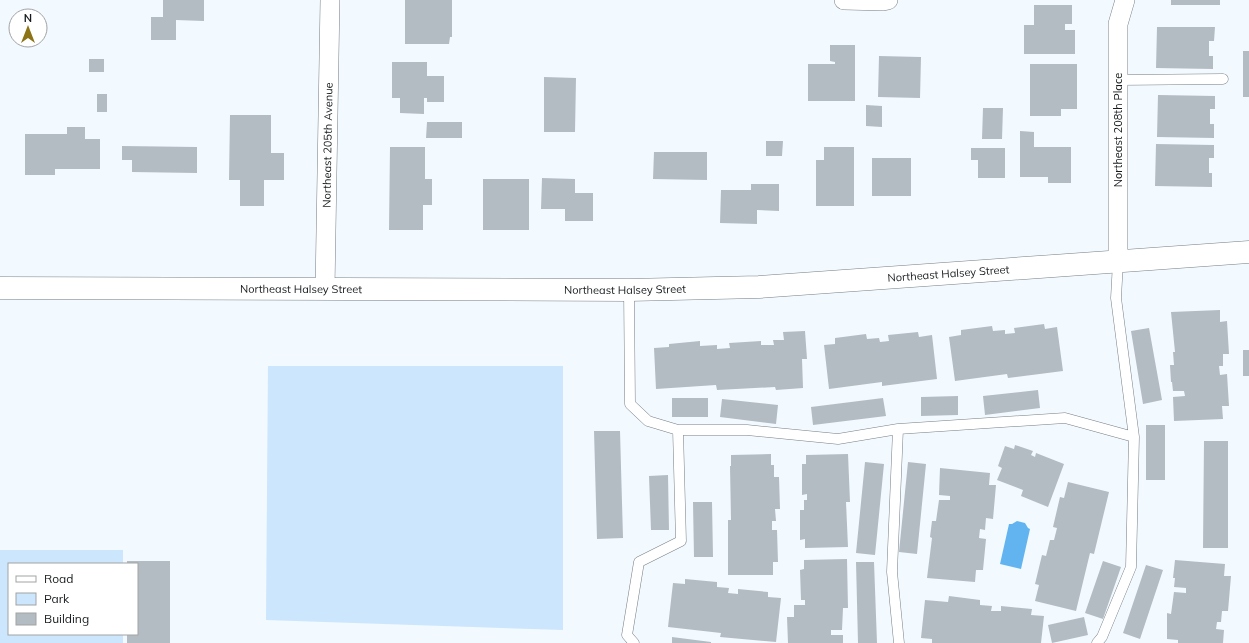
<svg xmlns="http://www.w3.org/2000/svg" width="1249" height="643" viewBox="0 0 1249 643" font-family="Mulish,sans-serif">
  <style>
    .green { fill: #cbe6fd }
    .water { fill: #62b4f0 }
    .building { fill: #b4bcc3 }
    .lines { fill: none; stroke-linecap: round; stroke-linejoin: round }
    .service-casing { stroke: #777f85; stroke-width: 11 }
    .minor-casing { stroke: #777f85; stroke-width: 20 }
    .tertiary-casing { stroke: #777f85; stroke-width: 23 }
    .service { stroke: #fff; stroke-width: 10 }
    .minor { stroke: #fff; stroke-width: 19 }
    .tertiary { stroke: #fff; stroke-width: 22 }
    .labels { text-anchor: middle; stroke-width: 3; stroke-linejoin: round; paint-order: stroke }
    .street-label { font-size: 11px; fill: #171a1c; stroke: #fff }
  </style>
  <rect width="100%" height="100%" fill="#f2f9ff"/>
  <path class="green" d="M268 366H563V630L266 620Z
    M0 550H123V564H9V634H123V643H0Z"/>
  <path class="water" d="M1017 521 1025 523 1028 528 1030 529 1021 569 1000 564 1009 524H1012Z"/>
  <path class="building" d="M163 0H204V21L176 20V40H151V17H163Z
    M405 0H452V37H450L449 44H405Z
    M1171 0H1220V5H1171Z
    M1034 5H1072V24H1065V30H1075V54H1024V25H1034Z
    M1157 27H1215L1214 41H1209V56H1213V69L1156 68Z
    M830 45H855V101H808V64H835V62L830 61Z
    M1243 51H1249V97H1243Z
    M879 56 921 57 920 98 878 97Z
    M89 59H104V72H89Z
    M392 62H427V76H444V102H427V98H424V114L400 113V98H392Z
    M1030 64H1077V109H1061V116H1030Z
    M544 77 576 78 575 132H544Z
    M97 94H107V112H97Z
    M1158 95 1215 96V109H1210V124H1214V138L1157 137Z
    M866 105 882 106V127L866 126Z
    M983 108H1003L1002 139H982Z
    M230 115H271V153H284V180H264V206H240V180H229Z
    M427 122H462V138H426Z
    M67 127H85V139H100V169H55V175H25V134H67Z
    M1020 131 1034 132V147H1071V183H1048V177H1020Z
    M766 141H783L782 156H766Z
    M1156 144 1214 145V158H1209V173H1212V187L1155 186Z
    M122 146 197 147V173L132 172V160H122Z
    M390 147H425V179H432V205H423V230H389Z
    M824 147H854V206H816V160H824Z
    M971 148H1005V178H978V160H971Z
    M654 152H707V180L653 179Z
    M872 158H911V196H872Z
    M542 178 575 179V193H593V221H565V209H541Z
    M483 179H529V230H483Z
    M751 184H779V211L757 210V224L720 223 721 190H751Z
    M1220 310V322L1227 321 1229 354H1223V366H1219L1220 375 1227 374 1229 406H1222L1223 419 1174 421 1173 397 1185 396 1184 391H1173L1172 382H1171L1170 365H1174L1173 352H1175L1171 312Z
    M1044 324 1045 329 1057 327 1063 371 1008 378 1007 374 955 381 949 337 961 335V330L992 326 993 331 1005 330V334L1015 333 1014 328Z
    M1149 328 1162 400 1143 404 1131 331Z
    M805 331 807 359H802L803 388 776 390 775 387 717 390 716 385 656 389 654 348 669 347V344L700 341V346L717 345V349L730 348 729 343 761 341V345H774L773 340H784L783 332Z
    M918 332 919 337 932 335 937 379 882 386V382L829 389 824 345 835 344V338L866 334 867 339 879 338 880 342 889 341 888 335Z
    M1243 350H1249V376H1243Z
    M1038 390 1040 408 985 415 983 396Z
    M958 396V415L921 416V397Z
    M672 398H708V417H672Z
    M883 398 886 416 813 425 811 407Z
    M722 399 778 405 776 424 720 417Z
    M1146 425H1165V480H1146Z
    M594 431H620L623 538 597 539Z
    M1204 441H1228V548H1203Z
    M1015 445 1033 451 1031 455 1035 457 1036 453 1064 464 1048 507 1021 496 1023 490 997 480 1002 468 998 466 1005 446 1014 449Z
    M771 454V465H774V477H779L780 509H775L776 521H772V530H777L778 562H773V575H728V520H731L730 466H731V455Z
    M848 454 850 502H846L848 547 805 548V539L800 540V510H804V500H807V494L802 495V464H806V455Z
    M865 462 884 464 875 555 856 553Z
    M908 462 926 464 917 554 899 552Z
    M940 468 990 473 989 485H996L993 519 986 518 985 530 980 529 979 538 986 539 983 570H976L975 582 927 578 932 538 930 537 932 521H936L939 500H950V496L939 495Z
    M668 475 669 530H651L649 476Z
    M1068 482 1109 492 1094 554 1090 553 1076 611 1035 601 1039 585 1035 584 1042 555 1046 556 1050 540H1054L1057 528 1053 527 1060 497 1064 498Z
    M693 502H712L713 557H694Z
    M847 559 848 608H843L842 630H831V635H843V643H788L787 617H794V605H805V600H801L800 570 804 569V560Z
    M1175 560 1225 564 1224 576H1231L1228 611H1222L1221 622H1217L1216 629 1224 630 1223 643H1178V640L1167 639V613L1171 614 1174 592 1186 593V588L1174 587 1175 578H1173Z
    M127 561H170V643H127V634H137V564H127Z
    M1103 561 1121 567 1103 619 1085 613Z
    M856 562H874L877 643H858Z
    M1146 565 1163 570 1140 639 1123 633Z
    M685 579 717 582V587L729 588 728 593 738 594V589L768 592V597L781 598 776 642 720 637 721 633 668 627 673 583 685 584Z
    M949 596 980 600V605L992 606 991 611H1001V606L1032 609 1031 615 1044 616 1041 643H932V639L921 638 925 600 948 602Z
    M1084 617 1088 635 1052 643 1048 625Z
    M672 637 711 642V643H672Z"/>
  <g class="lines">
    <g class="service-casing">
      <path id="service" d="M1118 80 1223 79
        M629 290 630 404 648 421 678 430 681 541 639 562 627 635 634 643
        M678 430H747L838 439 898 429
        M899 643 892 572 898 429 1065 418 1134 437 1116 298 1118 262
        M1097 643 1102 637 1131 567 1134 437"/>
    </g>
    <g class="minor-casing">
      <g id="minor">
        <path d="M844 0 883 1 888 0"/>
        <path d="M1118 262V24L1125 0"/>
        <path id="s1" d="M325 289 330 0"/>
      </g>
    </g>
    <g class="tertiary-casing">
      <g id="tertiary">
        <path id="s2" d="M0 288 629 290 759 287 1249 252"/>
      </g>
    </g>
    <use href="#service" class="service"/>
    <use href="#minor" class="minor"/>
    <use href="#tertiary" class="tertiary"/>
  </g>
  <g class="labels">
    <g class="street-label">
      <text transform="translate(1118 130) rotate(-90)" y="4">Northeast 208th Place</text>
      <text dy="4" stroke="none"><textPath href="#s1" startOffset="144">Northeast 205th Avenue</textPath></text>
      <text dy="4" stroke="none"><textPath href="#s2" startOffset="949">Northeast Halsey Street</textPath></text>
      <text dy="4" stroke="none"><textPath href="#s2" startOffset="301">Northeast Halsey Street</textPath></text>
      <text dy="4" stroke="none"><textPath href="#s2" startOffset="625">Northeast Halsey Street</textPath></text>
    </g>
  </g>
  <rect x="8" y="563" width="130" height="72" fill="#ffffff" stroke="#a2a3a4"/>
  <rect x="16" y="576" width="20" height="6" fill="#ffffff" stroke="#a2a3a4"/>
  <text x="44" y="583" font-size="12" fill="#171a1c">Road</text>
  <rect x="16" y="593" width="20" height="12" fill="#cbe6fd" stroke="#a2a3a4"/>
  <text x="44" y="603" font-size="12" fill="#171a1c">Park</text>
  <rect x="16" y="613" width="20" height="12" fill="#b4bcc3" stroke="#a2a3a4"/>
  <text x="44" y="623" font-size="12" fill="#171a1c">Building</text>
  <g transform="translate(28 28)"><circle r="19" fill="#ffffff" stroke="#a2a3a4"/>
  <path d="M0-3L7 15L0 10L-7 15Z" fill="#8c7316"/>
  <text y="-6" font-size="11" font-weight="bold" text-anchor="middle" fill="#171a1c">N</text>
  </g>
</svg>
